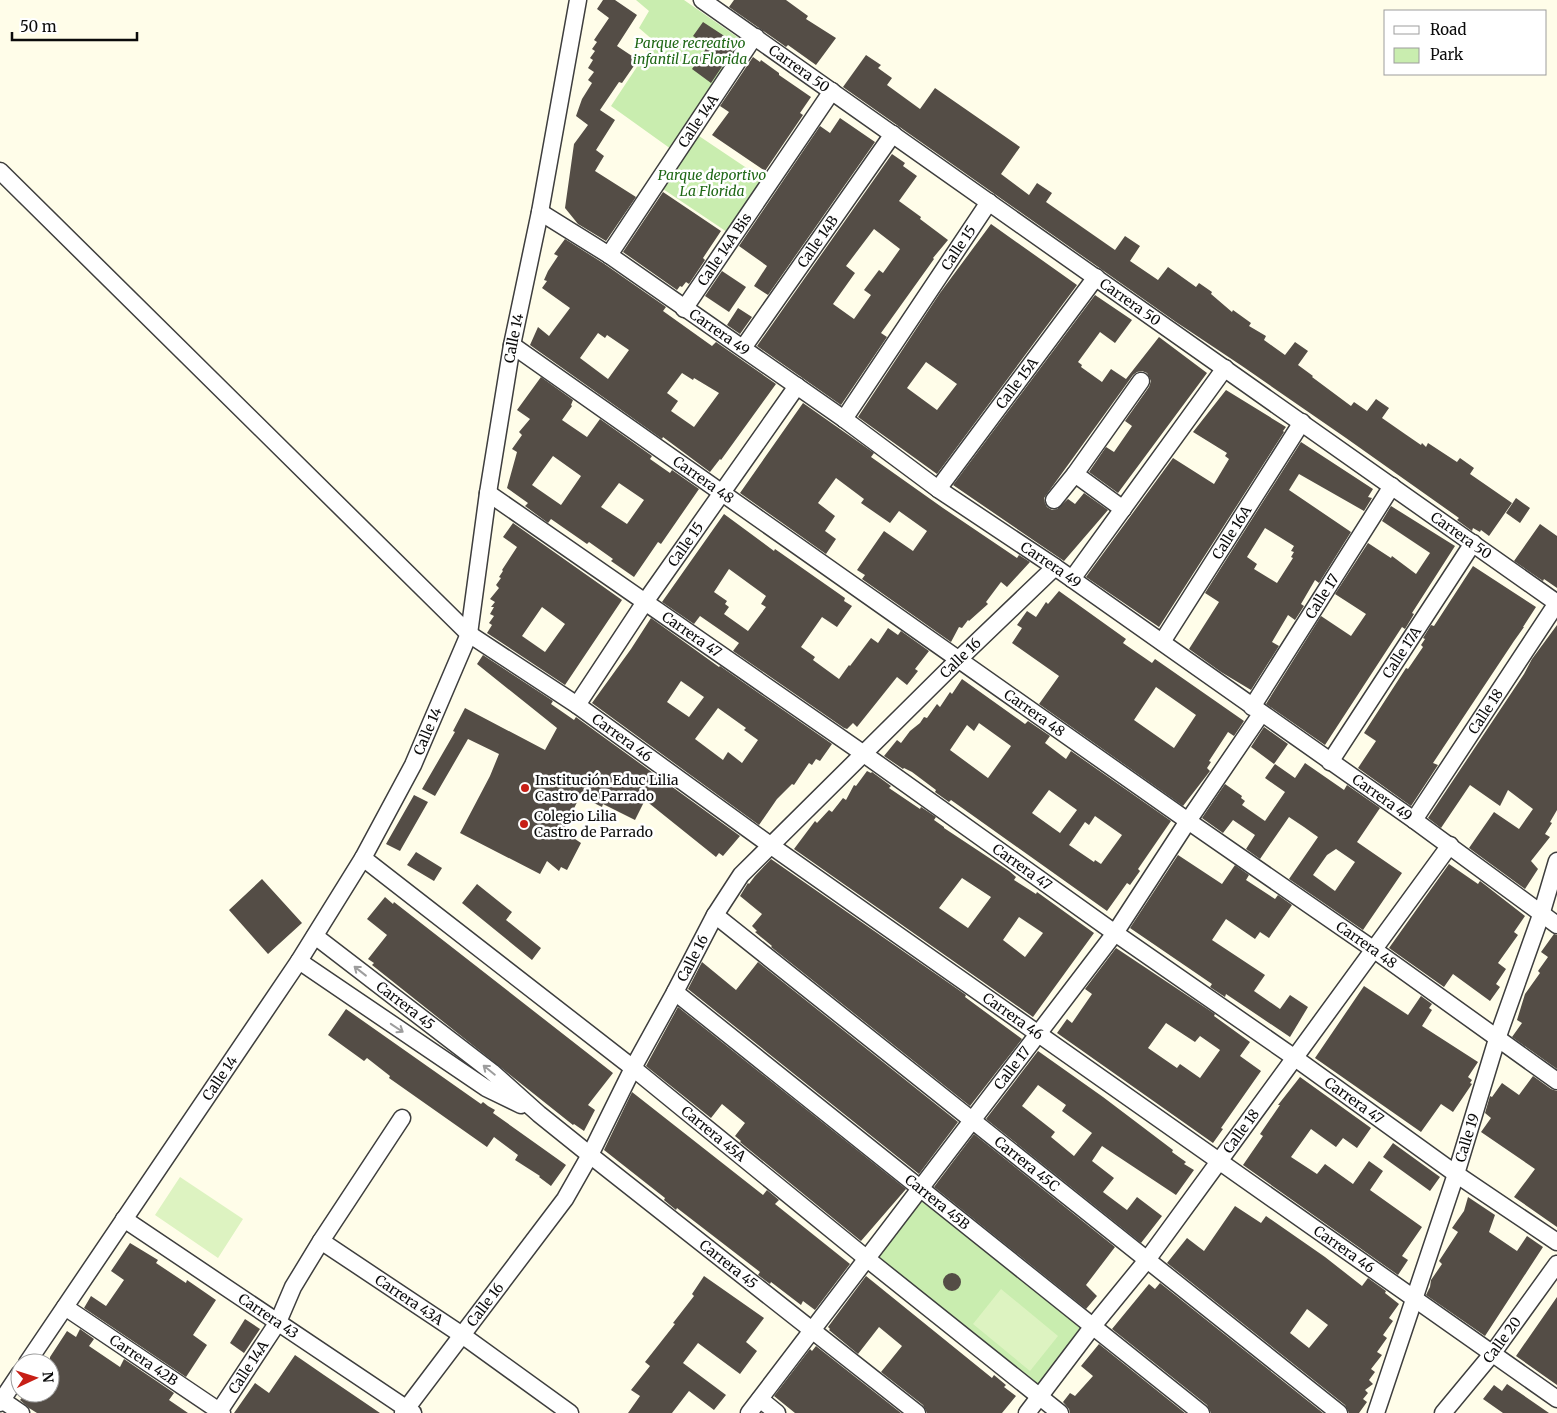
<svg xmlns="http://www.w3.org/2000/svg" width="1557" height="1413" viewBox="0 0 1557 1413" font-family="Merriweather,serif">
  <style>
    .green { fill: #c9edaf }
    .pitch { fill: #ddf3c1 }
    .building { fill: #544d46; fill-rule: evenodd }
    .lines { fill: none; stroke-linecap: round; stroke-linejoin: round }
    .minor-casing { stroke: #3e3e3e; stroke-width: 19 }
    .minor { stroke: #fff; stroke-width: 16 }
    .oneway { stroke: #9d9d9d }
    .poi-dot { fill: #c71f16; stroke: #fff; stroke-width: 2 }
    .labels { text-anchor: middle; stroke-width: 5; stroke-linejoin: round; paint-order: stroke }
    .park-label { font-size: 14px; font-style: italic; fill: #1f6816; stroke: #fff }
    .street-label { font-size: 14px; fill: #0b0b0b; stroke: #fff }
    .poi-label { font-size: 14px; fill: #0b0b0b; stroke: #fff; text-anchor: start }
  </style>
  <rect width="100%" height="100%" fill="#fffde9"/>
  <path class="green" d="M636 0H684L743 41 671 149 611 106 654 41 639 28 649 11Z
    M696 134 763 179 727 232 660 187Z
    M919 1189 1093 1326 1040 1397 866 1258Z"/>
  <path class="pitch" d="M180 1177 243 1219 218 1258 155 1215Z
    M1001 1289 1058 1336 1030 1371 973 1324Z"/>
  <path class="building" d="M603 0H615L637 15 617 46 638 60 622 83 619 82 600 110 615 120 596 150 604 156 595 171 636 197 606 241 578 224 565 208 574 144 588 125 576 116 582 99 592 83 588 80 594 72 588 68 593 60 590 58 595 51 592 49 597 42 594 40 609 18 597 9Z
    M734 0H786L808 16 806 19 836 38 816 65 788 45 786 47 782 44 729 7Z
    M703 22 732 41 731 43 736 46 711 83 692 69 708 46 693 36Z
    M866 55 881 65 878 68 892 78 887 85 920 109 935 88 1020 147 1001 174 1029 195 1037 183 1052 193 1046 202 1115 250 1125 236 1140 246 1130 261 1158 280 1168 267 1196 287 1199 283 1212 292 1211 294 1232 312 1233 310 1251 323 1249 326 1266 336 1264 340 1285 355 1295 342 1308 351 1298 365 1313 376 1312 377 1351 406 1354 402 1367 411 1376 399 1389 408 1382 418 1405 434 1421 445 1422 443 1426 447 1428 443 1457 462 1460 458 1474 468 1470 474 1512 503 1489 536 1481 530 1480 532 1473 528 1472 531 1457 520 1459 518 1346 438 1242 366 1176 322 843 87Z
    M753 57 760 62 761 60 779 73V75L811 97 800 113 803 115 765 171 712 135 729 112 720 106Z
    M840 118 875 142 768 295 754 286 767 266 739 246 820 126 830 133Z
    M892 154 905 163 903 166 917 176 899 201 921 217 920 219 948 240 933 258 934 259 929 266 881 333 887 337 841 405 757 346ZM874 229 900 249 883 273 879 270 864 290 871 295 854 319 833 304 855 273 846 266Z
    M663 192 721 231 703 258 705 260 689 284 686 282 682 287 680 286 677 290 623 252Z
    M991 224 1077 285 937 474 858 417 940 293ZM926 362 957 384 937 410 907 388Z
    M565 239 603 263 666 307 663 311 712 346 716 342 776 384 721 460 720 459 710 472 663 437 662 439 530 345 538 327 549 336 570 308 542 288 547 281 544 280 548 271 558 256 554 254ZM598 333 605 338 607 335 629 350 608 379 580 358ZM682 373 693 380 694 378 719 393 694 427 671 411 678 401 667 393Z
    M722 271 746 287 729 312 705 296Z
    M1095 295 1132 320 1115 343 1100 332 1078 362 1082 365 1081 367 1102 382 1111 369 1126 379 1159 337 1207 373 1118 493 1089 472 1106 447 1114 452 1132 426 1125 421 1149 387 1151 381 1147 373 1142 371 1137 372 1133 375 1044 498 1045 503 1047 507 1052 510 1057 509 1068 499 1075 504 1084 493 1108 510 1064 561 953 485Z
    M738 308 752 317 740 334 727 325Z
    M541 377 573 400 571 405 572 406 562 420 587 437 600 419 652 456 650 459 670 473 672 470 699 489 661 544 658 542 634 577 611 561 613 559 589 542 587 544 551 519 548 523 525 506 528 503 507 488 517 452 512 449 522 435 519 432 530 419 517 410ZM553 456 581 476 561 505 532 485ZM619 483 644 500 627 524 601 507Z
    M1226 390 1286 427 1283 431 1284 432 1159 627 1086 577 1173 458 1214 484 1229 459 1225 456 1227 453 1193 432Z
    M803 403 874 453 871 457 943 508 1017 558 1019 555 1030 562 1007 587 1001 582 986 602 988 604 969 621 968 620 962 628 959 627 951 642 862 579 865 575 857 570 884 531 913 551 927 531 899 511 890 523 861 503 864 499 836 478 818 503 835 516 825 531 836 539 826 554 740 493Z
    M1301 442 1373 489 1368 497 1372 498 1364 511 1299 474 1289 490 1351 532 1319 583 1315 580 1301 604 1304 606 1295 620 1288 615 1272 642 1279 646 1251 690 1221 672 1189 649 1219 602 1205 593ZM1265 528 1294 546 1291 551 1294 552 1291 557 1293 558 1277 583 1254 569 1257 564 1247 557Z
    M1516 498 1530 508 1520 523 1506 513Z
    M1391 506 1455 546 1412 613 1414 614 1405 629 1402 627 1325 745 1266 704 1321 616 1351 636 1366 614 1335 594 1368 543 1391 558 1392 556 1416 574 1430 553 1382 521Z
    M724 514 774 551 775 549 845 598 844 601 852 606 837 627 822 617 801 647 815 657 813 660 839 679 849 665 850 666 871 638 878 643 888 628 898 635 901 631 929 651 915 669 918 671 907 685 897 677 857 727 853 723 847 729 844 728 733 651 739 643 700 616 694 624 662 602ZM729 569 766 596 761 604 766 607 748 631 724 614 729 607 725 604 727 601 714 592Z
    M513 523 622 600 565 685 487 633 492 625 489 623 494 616 490 614 494 607H491L495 602 490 599 499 588 496 585 501 578 499 577 503 571 502 570 517 547 503 537ZM542 607 565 624 545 652 522 636Z
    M1540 524 1557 536V588L1544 579 1543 581 1514 561Z
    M1473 566 1536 607 1523 627H1524L1514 641 1433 763 1438 765 1411 806 1358 768 1376 741 1364 733 1406 668 1408 669 1423 647 1421 645 1425 639 1423 638 1431 625 1434 626Z
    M1059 591 1126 639 1123 643 1152 663 1155 659 1244 721 1234 736 1228 732 1209 761 1211 762 1207 768 1210 771 1183 806 1039 704 1059 676 1012 643 1022 628 1017 625 1027 611 1036 617 1046 602 1048 604ZM1156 687 1196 715 1174 748 1134 720Z
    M651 618 719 667 720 666 832 744 820 761 816 759 812 765 809 763 794 785 792 784 777 799 759 825 592 703 631 649ZM681 681 704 697 689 717 667 702ZM718 708 746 728 744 730 758 740 742 763 728 752 723 760 695 739Z
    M1557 625V810L1550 822 1552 823 1545 834 1550 837 1531 861 1538 869 1525 889 1469 848 1494 812 1519 829 1533 809 1508 790 1500 806 1470 785 1441 828 1428 818 1524 674 1532 659Z
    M483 655 553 701 551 704 574 720 576 717 580 720 740 836 723 856 719 853 716 857 645 800 635 820 603 804 602 807 580 796 564 829 577 836 575 839 581 843 567 870 561 867 559 871 547 861 540 874 460 833 490 776 499 754 468 739 435 796 422 789 455 732 453 731 465 708 545 750 557 728 477 664Z
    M962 679 1025 724 1028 721 1050 736 1045 743 1066 759 1071 751 1171 821 1138 869 1140 871 1130 885 1127 883 1107 911 951 800 949 802 935 792 936 790 912 772 904 768 903 769 884 756 897 740 901 743 910 731 920 723 924 717 927 718 937 704 940 707 950 692 952 694ZM979 723 1011 746 988 778 950 750 967 725 974 731ZM1049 790 1077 810 1060 833 1032 813ZM1095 816 1122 835 1101 864 1095 860 1094 862 1069 845 1085 822 1089 825Z
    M1264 727 1288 744 1274 764 1251 747Z
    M1305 763 1344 790 1347 785 1380 808 1357 842 1402 873 1363 930 1289 879 1318 837 1304 827 1289 817 1260 859 1246 849 1255 835 1233 820 1223 833 1202 818 1225 784 1242 796 1241 798 1245 801 1242 805 1265 821 1285 792 1265 778 1275 764 1295 778ZM1336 849 1355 862 1335 891 1313 875 1327 855Z
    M867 771 871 773 872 772 891 786 889 788 920 809 921 807 936 817 934 820 944 827V828L1009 871 1016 877 1014 880 1036 894 1037 892 1094 933 1033 1017 794 849 815 821 817 823 829 810 832 812 843 798 846 800 854 785 856 786ZM962 878 991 897 968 928 939 908ZM1019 917 1043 933 1025 957 1003 940Z
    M414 795 428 802 400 851 386 844Z
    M416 852 442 868 434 881 407 865Z
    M1178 855 1222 884 1235 865 1249 875 1246 880 1275 899 1278 895 1292 905 1269 938 1260 932 1255 939 1226 919 1212 940 1265 975 1254 991 1280 1009 1290 995 1308 1007 1290 1037 1226 994 1225 997 1210 987 1212 984 1130 928Z
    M771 859 966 995 965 997 1022 1039 970 1106 771 947 772 946 755 932 757 931 752 926 762 914 740 896 748 883 749 884 755 876Z
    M1449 864 1478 884 1480 881 1525 916 1514 932 1518 935 1498 963 1506 969 1496 984 1500 987 1490 1001 1453 974 1444 987 1389 948Z
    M262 879 302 923 268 954 229 910Z
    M477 884 512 912 506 920 541 948 532 960 462 903Z
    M385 897 393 904 394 902 613 1073 588 1105 595 1110 584 1131 574 1124 573 1125 372 965 374 963 368 959 387 935 367 919Z
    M1554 934 1557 935V1069L1512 1037 1522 1023 1517 1020 1525 994 1540 973 1538 971 1548 957 1541 952Z
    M1116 948 1215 1014 1214 1016 1250 1042 1240 1056 1261 1071 1221 1128 1223 1129 1213 1143 1057 1033 1067 1019 1072 1023 1092 994 1085 989ZM1166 1023 1195 1042 1200 1036 1220 1050 1200 1078 1180 1064 1177 1068 1148 1048Z
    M702 962 736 990 758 962 958 1122 919 1174 688 989Z
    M1364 986 1408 1015 1421 996 1432 1004 1429 1008 1432 1010 1422 1026 1478 1062 1468 1077 1472 1080 1470 1083 1472 1084 1453 1112 1441 1104 1421 1132 1315 1058Z
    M678 1007 906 1189 861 1241 740 1142 741 1141 735 1136 745 1123 722 1104 711 1118 646 1066Z
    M346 1009 481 1104 483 1102 488 1106 495 1110 493 1113 566 1165 551 1186 539 1177 540 1176 515 1160 518 1155 494 1137 487 1147 389 1078 390 1076 367 1058 364 1061 328 1035Z
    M1038 1051 1103 1097 1173 1150 1172 1152 1186 1162 1184 1164 1194 1170 1176 1195 1102 1146 1092 1161 1114 1178 1103 1192 1127 1210 1137 1197 1162 1216 1141 1243 986 1119ZM1038 1085 1066 1105 1062 1111 1092 1133 1074 1156 1051 1137 1055 1132 1022 1106Z
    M1533 1076 1551 1089 1557 1091V1227L1514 1197 1535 1169 1481 1132 1491 1118 1485 1113 1490 1096 1492 1097 1502 1083 1519 1095Z
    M1300 1077 1371 1128 1357 1148 1343 1138 1336 1147 1311 1129 1291 1157 1317 1174 1325 1164 1353 1184 1369 1161 1383 1171 1370 1190 1422 1227 1402 1256 1408 1260 1398 1275 1243 1165 1263 1136 1260 1134 1280 1105H1278Z
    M632 1092 763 1195 767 1190 779 1200 775 1204 850 1264 815 1310 803 1301 801 1305 771 1282 770 1284 758 1275 760 1272 677 1208 676 1210 664 1200 665 1198 604 1150Z
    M974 1134 1115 1247 1086 1285 1097 1296 1086 1309 934 1187Z
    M1393 1143 1440 1177 1430 1191 1383 1157Z
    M1468 1197 1495 1215 1489 1232 1517 1251 1527 1236 1543 1247 1485 1336 1426 1295 1430 1287 1431 1280 1442 1264 1439 1261 1458 1232 1452 1228 1464 1211Z
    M1235 1206 1261 1223 1266 1216 1325 1257 1362 1286 1368 1278 1386 1291 1385 1293 1399 1304 1389 1318 1393 1321 1383 1335 1387 1338 1377 1352 1382 1355 1371 1369 1375 1372 1369 1380 1373 1384 1365 1390 1368 1393 1363 1399 1367 1402 1359 1413H1349L1345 1405 1167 1263 1187 1238 1204 1251ZM1307 1309 1328 1325 1309 1348 1290 1333Z
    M130 1243 158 1260 156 1263 186 1283 187 1280 216 1300 193 1335 207 1345 186 1377 84 1308 91 1296 106 1306 124 1280 111 1271Z
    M943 1282a9 9 0 1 1 18 0a9 9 0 1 1-18 0Z
    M704 1276 764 1318 746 1342 757 1351 740 1374 698 1343 683 1363 726 1395 714 1410 689 1391 672 1413H628L640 1396 631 1390 650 1366 645 1362 675 1324 673 1323 694 1296 692 1294Z
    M866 1276 992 1378 994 1375 1006 1385 1004 1387 1016 1396 1002 1413H927L923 1405 881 1372 902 1346 879 1327 858 1354 829 1330 830 1329 828 1327Z
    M1160 1283 1323 1413H1211L1207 1405 1112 1329 1149 1284 1155 1289Z
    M1557 1297V1385L1516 1356Z
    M245 1319 260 1329 244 1353 230 1343Z
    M80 1329 94 1339 89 1346 120 1367 124 1359 174 1393 169 1400 188 1413H37L29 1408 20 1400 26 1393H50V1357L67 1331 76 1337Z
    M1099 1344 1185 1413H1070L1069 1409 1063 1402 1070 1393 1075 1396 1093 1376 1081 1366Z
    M816 1346 901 1413H795L774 1396 810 1349 812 1351Z
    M295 1355 324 1375 380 1413H234L255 1383 269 1393Z
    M1507 1384 1549 1413H1503L1483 1399 1494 1385 1502 1391Z"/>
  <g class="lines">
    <g class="minor-casing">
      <g id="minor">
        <path id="s1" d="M702 0 1557 603"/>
        <path id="s2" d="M0 171 469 634 577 705 770 845 1557 1399"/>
        <path id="s3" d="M540 212 609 255 844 419 938 489 1055 567 1414 820 1557 925"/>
        <path id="s4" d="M609 255 750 43 756 37"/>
        <path id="s5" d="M684 309 832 91"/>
        <path id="s6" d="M512 345 1188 821 1373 949 1557 1081"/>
        <path id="s7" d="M743 348 893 134"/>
        <path id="s8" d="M844 419 989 202"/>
        <path d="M1075 474 1141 381"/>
        <path id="s9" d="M938 489 1096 277"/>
        <path id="s10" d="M488 493 864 754 1115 933 1295 1058 1456 1174 1557 1242"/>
        <path d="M1054 500 1075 474 1123 509"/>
        <path d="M1072 579 1225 368"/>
        <path id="s11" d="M1162 642 1302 422"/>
        <path id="s12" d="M577 705 645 602 797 386"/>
        <path id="s13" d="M1252 707 1392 486"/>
        <path id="s14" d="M1330 762 1473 543"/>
        <path id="s15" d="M1414 820 1557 603"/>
        <path id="s16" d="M363 858 633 1068 866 1258 1060 1413"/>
        <path id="s17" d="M715 915 1339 1413"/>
        <path id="s18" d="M315 936 492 1072 539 1114 590 1155 917 1413"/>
        <path d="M299 961 486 1088 521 1105"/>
        <path id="s19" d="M675 992 1201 1413"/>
        <path id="s20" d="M124 1219 413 1413"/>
        <path id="s21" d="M321 1241 462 1335 570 1413"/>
        <path id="s22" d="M65 1307 222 1413"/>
        <path id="s23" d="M27 1363 299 961 363 858 413 765 469 634 488 493 512 345 540 212 578 0"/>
        <path d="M760 1399 777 1413"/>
        <path d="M2 1400 21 1413"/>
        <path d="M0 1403 20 1373"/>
        <path id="s24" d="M218 1413 278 1322 293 1287 321 1241 402 1118"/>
        <path id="s25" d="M403 1413 565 1199 590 1155 633 1068 675 992 715 915 741 875 959 659 1055 567"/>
        <path id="s26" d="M749 1413 1115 933 1188 821 1261 714"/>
        <path id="s27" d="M1027 1413 1093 1326 1147 1260 1450 845"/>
        <path id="s28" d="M1376 1413 1456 1174 1497 1039 1541 915 1557 861"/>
        <path id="s29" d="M1443 1413 1492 1354 1557 1264"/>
      </g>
    </g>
    <use href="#minor" class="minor"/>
  </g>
  <defs><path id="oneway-shaft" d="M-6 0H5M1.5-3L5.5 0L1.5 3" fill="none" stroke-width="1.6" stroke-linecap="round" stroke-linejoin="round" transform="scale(1.25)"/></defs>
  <g class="oneway">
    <use href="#oneway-shaft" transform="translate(360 971) rotate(-142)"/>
    <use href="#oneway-shaft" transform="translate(397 1028) rotate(34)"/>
    <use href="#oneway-shaft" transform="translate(489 1070) rotate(-141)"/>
  </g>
  <g class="poi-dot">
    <circle cx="525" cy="788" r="5"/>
    <circle cx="524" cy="824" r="5"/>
  </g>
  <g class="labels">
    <g class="park-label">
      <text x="690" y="48">Parque recreativo<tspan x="690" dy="16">infantil La Florida</tspan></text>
      <text x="712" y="180">Parque deportivo<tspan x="712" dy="16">La Florida</tspan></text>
    </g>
    <g class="street-label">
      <text dy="5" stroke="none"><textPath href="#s1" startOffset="119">Carrera 50</textPath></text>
      <text dy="5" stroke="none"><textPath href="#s4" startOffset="161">Calle 14A</textPath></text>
      <text dy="5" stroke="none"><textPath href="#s7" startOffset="130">Calle 14B</textPath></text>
      <text dy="5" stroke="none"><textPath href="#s8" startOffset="206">Calle 15</textPath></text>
      <text dy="5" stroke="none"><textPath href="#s5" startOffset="72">Calle 14A Bis</textPath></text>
      <text dy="5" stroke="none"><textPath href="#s1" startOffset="524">Carrera 50</textPath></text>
      <text dy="5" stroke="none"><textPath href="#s3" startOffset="216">Carrera 49</textPath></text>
      <text dy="5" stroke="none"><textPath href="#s23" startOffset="1154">Calle 14</textPath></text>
      <text dy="5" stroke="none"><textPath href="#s9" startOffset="132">Calle 15A</textPath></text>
      <text dy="5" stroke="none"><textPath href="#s6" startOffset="234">Carrera 48</textPath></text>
      <text dy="5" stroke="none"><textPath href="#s11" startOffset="130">Calle 16A</textPath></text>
      <text dy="5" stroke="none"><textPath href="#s1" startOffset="929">Carrera 50</textPath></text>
      <text dy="5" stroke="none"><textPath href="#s12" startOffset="194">Calle 15</textPath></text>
      <text dy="5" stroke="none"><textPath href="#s3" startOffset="621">Carrera 49</textPath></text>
      <text dy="5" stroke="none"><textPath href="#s13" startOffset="131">Calle 17</textPath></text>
      <text dy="5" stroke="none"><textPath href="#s10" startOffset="248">Carrera 47</textPath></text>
      <text dy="5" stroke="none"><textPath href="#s14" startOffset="131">Calle 17A</textPath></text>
      <text dy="5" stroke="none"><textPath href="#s25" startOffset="946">Calle 16</textPath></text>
      <text dy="5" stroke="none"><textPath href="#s15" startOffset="130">Calle 18</textPath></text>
      <text dy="5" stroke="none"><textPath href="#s6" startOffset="639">Carrera 48</textPath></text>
      <text dy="5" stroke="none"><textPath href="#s23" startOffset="749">Calle 14</textPath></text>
      <text dy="5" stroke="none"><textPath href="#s2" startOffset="844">Carrera 46</textPath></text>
      <text dy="5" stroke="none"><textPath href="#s3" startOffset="1026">Carrera 49</textPath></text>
      <text dy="5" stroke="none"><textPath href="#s10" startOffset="652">Carrera 47</textPath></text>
      <text dy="5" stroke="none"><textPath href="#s6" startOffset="1044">Carrera 48</textPath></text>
      <text dy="5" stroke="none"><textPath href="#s25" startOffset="541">Calle 16</textPath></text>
      <text dy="5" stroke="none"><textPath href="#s18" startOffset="114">Carrera 45</textPath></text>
      <text dy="5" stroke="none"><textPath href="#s2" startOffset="1324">Carrera 46</textPath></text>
      <text dy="5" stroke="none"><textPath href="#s26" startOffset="434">Calle 17</textPath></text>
      <text dy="5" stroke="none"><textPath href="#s23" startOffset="344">Calle 14</textPath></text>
      <text dy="5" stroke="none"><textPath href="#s10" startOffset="1058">Carrera 47</textPath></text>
      <text dy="5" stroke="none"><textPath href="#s27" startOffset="354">Calle 18</textPath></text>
      <text dy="5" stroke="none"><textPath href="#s16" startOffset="446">Carrera 45A</textPath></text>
      <text dy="5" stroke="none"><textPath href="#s28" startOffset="290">Calle 19</textPath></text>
      <text dy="5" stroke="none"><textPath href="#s17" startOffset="399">Carrera 45C</textPath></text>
      <text dy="5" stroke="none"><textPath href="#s19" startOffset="336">Carrera 45B</textPath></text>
      <text dy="5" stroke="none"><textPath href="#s2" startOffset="1729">Carrera 46</textPath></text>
      <text dy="5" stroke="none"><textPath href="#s18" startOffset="528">Carrera 45</textPath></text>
      <text dy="5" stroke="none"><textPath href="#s21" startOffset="106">Carrera 43A</textPath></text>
      <text dy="5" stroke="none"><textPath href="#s25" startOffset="136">Calle 16</textPath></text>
      <text dy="5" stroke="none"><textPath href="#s20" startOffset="174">Carrera 43</textPath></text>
      <text dy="5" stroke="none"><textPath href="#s29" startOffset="94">Calle 20</textPath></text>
      <text dy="5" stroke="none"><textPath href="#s22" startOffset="95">Carrera 42B</textPath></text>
      <text dy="5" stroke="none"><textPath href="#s24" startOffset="55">Calle 14A</textPath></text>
    </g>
    <g class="poi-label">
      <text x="535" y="785">Institución Educ Lilia<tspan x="535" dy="16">Castro de Parrado</tspan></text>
      <text x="534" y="821">Colegio Lilia<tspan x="534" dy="16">Castro de Parrado</tspan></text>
    </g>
  </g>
  <rect x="1384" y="10" width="162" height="65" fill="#ffffff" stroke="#9d9d9d"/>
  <rect x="1394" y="26" width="25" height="8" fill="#ffffff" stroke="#9d9d9d"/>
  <text x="1430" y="35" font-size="15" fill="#0b0b0b">Road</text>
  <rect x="1394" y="48" width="25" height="15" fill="#c9edaf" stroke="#9d9d9d"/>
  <text x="1430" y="60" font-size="15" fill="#0b0b0b">Park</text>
  <g transform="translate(35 1378) rotate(86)"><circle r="24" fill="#ffffff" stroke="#9d9d9d"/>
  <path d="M0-4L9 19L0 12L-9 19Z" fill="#c71f16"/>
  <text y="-8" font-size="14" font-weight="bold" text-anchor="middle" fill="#0b0b0b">N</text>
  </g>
  <path d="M12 32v8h125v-8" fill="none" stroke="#0b0b0b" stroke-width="2.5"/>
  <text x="20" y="32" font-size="15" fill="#0b0b0b" stroke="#ffffff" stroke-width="4" paint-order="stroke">50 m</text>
</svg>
